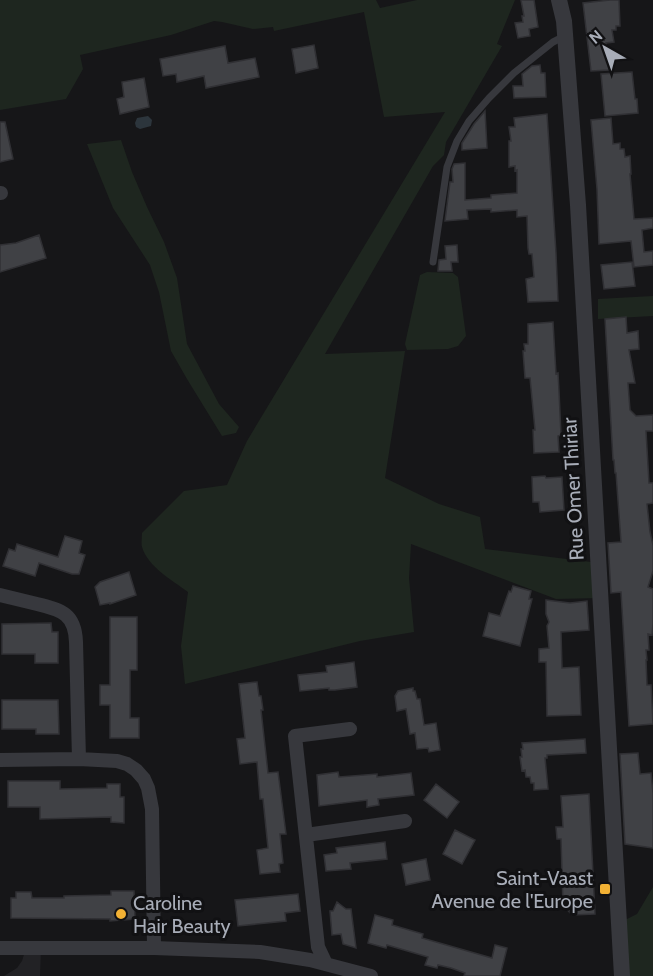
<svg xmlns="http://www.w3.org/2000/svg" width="653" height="976" viewBox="0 0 653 976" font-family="Cabin,sans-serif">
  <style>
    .built { fill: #222225 }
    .green { fill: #1e261f }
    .water { fill: #2c353c }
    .building { fill: #404145; stroke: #303034; stroke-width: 1.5 }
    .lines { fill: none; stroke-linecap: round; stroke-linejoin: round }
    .service { stroke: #37383d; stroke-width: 7 }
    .minor { stroke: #37383d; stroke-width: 14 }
    .tertiary { stroke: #37383d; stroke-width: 16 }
    .poi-dot { fill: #f2b134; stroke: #111113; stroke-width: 2 }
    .labels { text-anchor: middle; stroke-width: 6; stroke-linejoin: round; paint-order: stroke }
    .street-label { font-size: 20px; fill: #a8adb8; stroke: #111113 }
    .poi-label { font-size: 20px; fill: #a8adb8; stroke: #111113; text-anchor: end }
  </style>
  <rect width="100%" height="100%" fill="#161618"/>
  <path class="built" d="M26 948H41L40 976H4L17 968 22 961Z"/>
  <path class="green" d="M0 0H376L380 8 417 0H515L497 44 502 46 446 142 444 155 433 166 325 354 405 351 385 478 439 504 480 517 485 549 599 563 600 598 556 599 411 544 409 578 414 632 360 641 185 684 181 646 188 592C172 580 148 567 142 547 141 543 142 538 142 533L184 491 227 485 247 441 445 112 384 117 364 12 274 31 273 27 253 29 222 22 214 21 171 35 80 55 83 69 66 99 0 110Z
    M121 140 132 172 147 207 164 242 177 278 187 344 219 404 239 427 236 433 222 436 187 379 171 351 159 292 150 265 113 208 87 144Z
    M427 272 453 273 458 277 466 336 458 346 448 349 407 350 405 344 420 275Z
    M653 296V316L598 319V299Z
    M653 887V976H622L619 923 637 914Z"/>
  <path class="water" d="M148 116 152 120 151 126 140 129 136 127 135 123 137 118Z"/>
  <path class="building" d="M521 0H534L538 27 529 29 530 36 518 38 515 23 523 22 522 16H524Z
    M610 0H619L620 26H616V30H612L614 42 606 43 609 70 591 71 583 3Z
    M314 45 318 68 296 73 292 49Z
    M225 46 228 63 255 58 259 77 206 88 204 76 177 82 176 74 163 76 160 59Z
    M540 65 541 73H545L546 97 514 98 513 86H523L522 74 532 66Z
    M632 72 635 99H637L638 113 605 116 601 74Z
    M144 78 149 107 120 114 117 99 124 97 122 82Z
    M485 111 487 148 462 150V143L474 124Z
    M547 114 556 253 558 301 528 302 526 279 534 277 532 254H529L528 248 527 216 517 217V210L491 212V209L467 210 468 219 445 221 450 182H453L452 169 454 164 465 163V200L491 198V195L517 193V170L515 171V166L509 167V141H511L509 127H515L514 118Z
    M611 118 613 144 620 143V149H624L625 157 630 156 631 174H630L634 219 653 218V228L642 230 644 252 653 251V265L634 267 631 241 599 244 597 189 591 120Z
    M0 122H5L13 159 0 162Z
    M39 235 46 258 0 272V245L16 243Z
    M457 245 458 262H451L452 271H438L439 260 446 259 445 246Z
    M632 262 635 286 604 289 601 265Z
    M626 317 627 333 638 331 639 349 629 350 635 383H628L630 410 636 416 653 415V431H646L649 483H653V503L647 504 650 532 653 545V571L648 587 653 589V624L652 635 648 634 649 650H646L647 660H646L647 685H651L653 724 629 726 621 592 611 593 608 543 621 542 616 473H615L614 460H613L605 319Z
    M553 322 556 374 558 373 559 391 561 435 558 436 559 452 534 453 533 430H535L530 378H525L523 351H525L524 344H528V324Z
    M545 476 546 478 562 477 564 510 540 512 539 502H533L532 477Z
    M65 536 82 541 79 553 85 555 79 574H72L39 563 35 576 3 566 9 549 15 551 17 544 58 557Z
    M129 572 136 595 110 604V603L100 605 95 587 100 582Z
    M513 586 531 591 529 599H532L520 646 483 636 489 613 500 616 509 591 511 592Z
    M546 600 570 603 587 601 589 630 561 632 562 668 579 667 581 715 547 716 546 662H539V649L549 648 547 626 549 622 546 614Z
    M110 617H137V670H130V718H139V738H110V705H100V685H110Z
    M51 623 52 632H58V663H35V654H2V624Z
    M354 662 357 687 335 690H329V688L300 691 298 675 327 672 326 666Z
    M257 682 259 696H261L263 710H261L268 773 278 772 286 834H280L283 863 279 864 280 872 260 874 257 850 268 848 263 799H260L257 762 240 764 237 739 245 738 239 684Z
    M413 688V691H415L417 699H420L424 725 436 723 440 750 429 752 428 748 417 749 415 733 410 734 406 709 397 711 395 696 398 691Z
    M2 700H58L59 734H36V729H2Z
    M585 739 586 753 547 755V758H545L548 789 534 790V783H531L530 777H526L525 770 522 771 520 757H522L521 749H523L522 743Z
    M638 753 640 774 651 773 653 793V848L625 844 620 754Z
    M338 772 339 777 377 774V777L411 773 414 795 378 799 379 805 367 807V800L319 806 317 775Z
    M8 781H60V789L107 788V784H120V797H124V823L111 822V817L40 819V807H8Z
    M436 784 459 802 447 818 424 800Z
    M589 794 595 914 572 915 563 905 561 839H557L556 827H563L561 796Z
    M455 830 475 840 462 864 443 854Z
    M385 842 387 859 350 863 351 869 326 871 324 855 337 853 336 848Z
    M426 859 430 880 406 885 402 864Z
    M111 891H134L135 919 110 921V919L11 918V898H16V892H31L32 898H64V896L111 895Z
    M298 894 300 911 285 913 286 921 238 926 235 900Z
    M337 902 346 909H351L356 948 343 944 341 934 332 935 330 911H333Z
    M375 915 393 920 392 925 423 934 422 938 492 958 495 945 507 948 500 976H464L465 973 451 968 438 965 437 968 425 965 428 957 387 945 386 948 368 943Z"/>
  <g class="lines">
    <path class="service" d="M433 262 447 167 457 141 469 121 489 98 514 73 553 42 565 36"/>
    <path class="minor" d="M0 193H1
      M0 595C12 598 25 601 37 604 62 610 75 614 76 642L79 759
      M0 760 79 759 117 761 127 764 136 770 144 779 148 788 152 809 154 948
      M306 835 405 821
      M0 948H154L260 952 310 960 371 976
      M326 964 318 947 295 736 350 729"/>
    <path class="tertiary" d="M559 0 564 21 578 205 622 976"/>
  </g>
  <g class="poi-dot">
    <rect x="599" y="883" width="12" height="12" rx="3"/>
    <circle cx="121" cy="914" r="6"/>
  </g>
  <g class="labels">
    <g class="street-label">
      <text transform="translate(573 489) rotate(-93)" y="7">Rue Omer Thiriar</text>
    </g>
    <g class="poi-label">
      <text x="593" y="885">Saint-Vaast<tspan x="593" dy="23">Avenue de l'Europe</tspan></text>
      <text x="133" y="910" text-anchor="start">Caroline<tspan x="133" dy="23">Hair Beauty</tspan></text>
    </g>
  </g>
  <g transform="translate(605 48) rotate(320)" stroke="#111113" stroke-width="4.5" paint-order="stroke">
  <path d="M0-4.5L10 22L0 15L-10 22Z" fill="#a8adb8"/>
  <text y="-9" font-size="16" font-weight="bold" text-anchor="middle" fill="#a8adb8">N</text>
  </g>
</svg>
